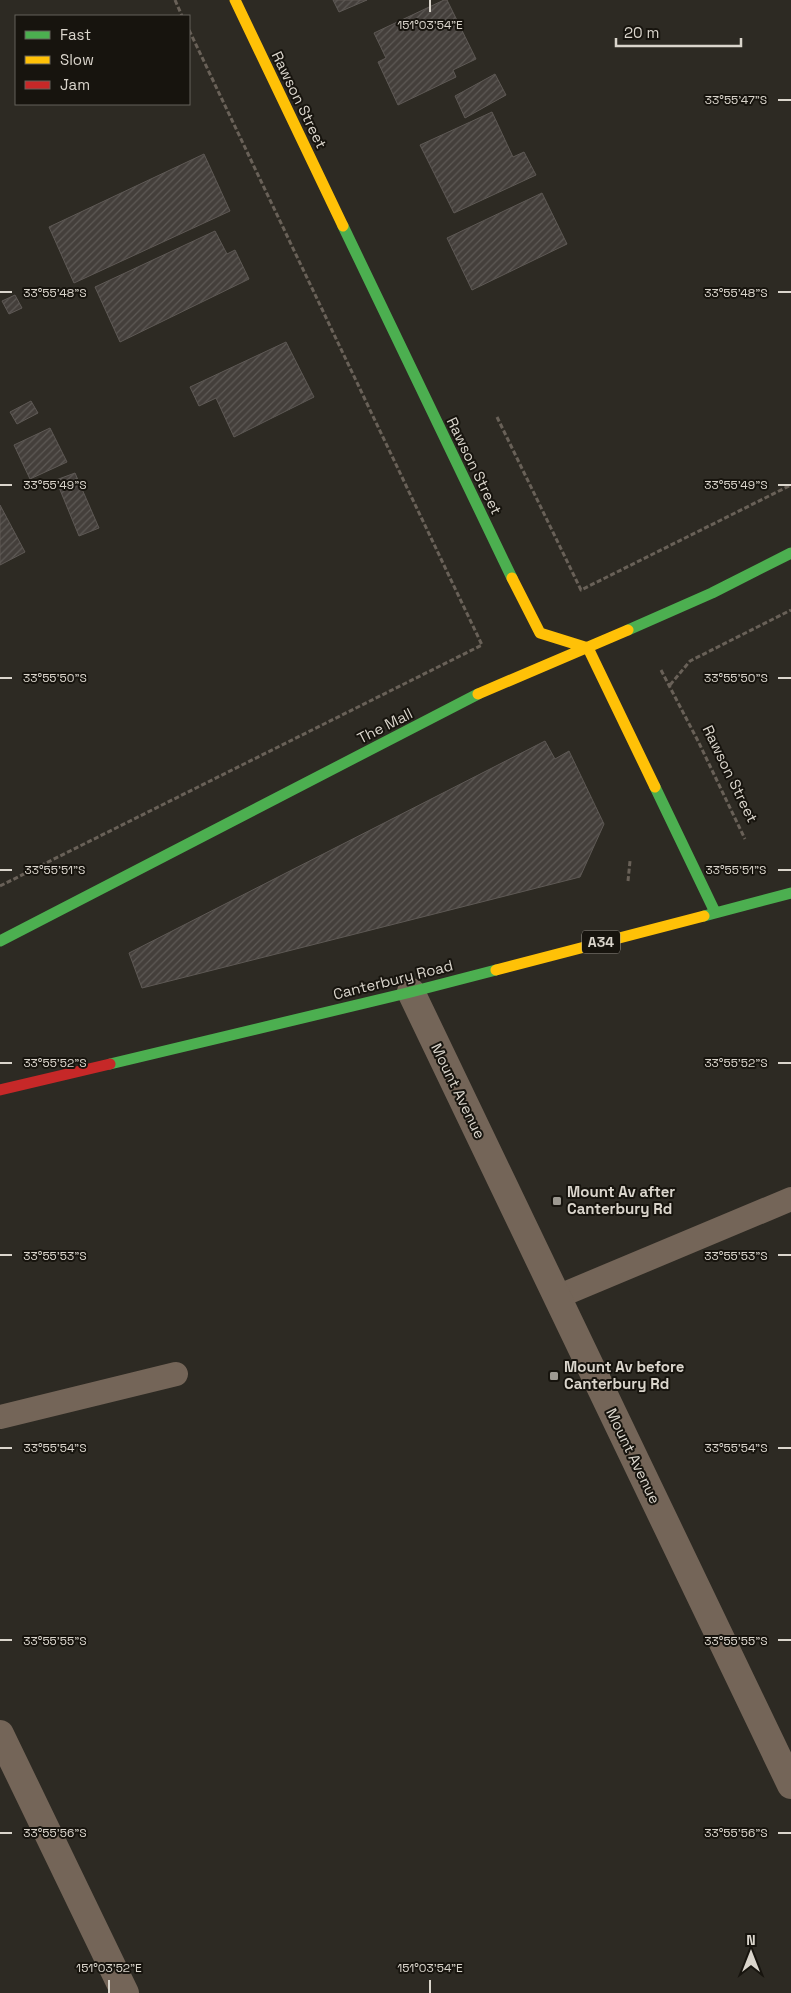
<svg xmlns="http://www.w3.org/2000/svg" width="791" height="1993" viewBox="0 0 791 1993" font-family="'Space Grotesk',sans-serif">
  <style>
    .building { fill: url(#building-hatch); stroke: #5e5955 }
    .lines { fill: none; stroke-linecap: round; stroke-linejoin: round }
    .path { stroke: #696158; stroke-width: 3; stroke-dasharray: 5 2.5; stroke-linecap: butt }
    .lane { stroke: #746558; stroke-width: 24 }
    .street { stroke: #746558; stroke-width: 28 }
    .fast { stroke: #4caf50; stroke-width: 11 }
    .slow { stroke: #ffc107; stroke-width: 11 }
    .jam { stroke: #c62828; stroke-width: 11 }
    .ticks { fill: none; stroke: #dad5cc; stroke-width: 2 }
    .poi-dot { fill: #9d9991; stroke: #17140e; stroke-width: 2 }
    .labels { text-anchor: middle; stroke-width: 4; stroke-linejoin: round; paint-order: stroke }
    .shield { fill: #17140e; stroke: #a09b93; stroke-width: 1 }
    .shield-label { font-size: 14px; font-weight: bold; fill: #dad5cc }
    .street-label { font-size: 15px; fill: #dad5cc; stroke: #17140e }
    .poi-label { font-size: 15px; font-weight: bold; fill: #dad5cc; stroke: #17140e; text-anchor: start }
    .ticks-label { font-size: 12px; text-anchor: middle; fill: #dad5cc; stroke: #17140e; stroke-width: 4; stroke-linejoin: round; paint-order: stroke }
  </style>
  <defs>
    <pattern id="building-hatch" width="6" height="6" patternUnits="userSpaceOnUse" patternTransform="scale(1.25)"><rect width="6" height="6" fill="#443f3b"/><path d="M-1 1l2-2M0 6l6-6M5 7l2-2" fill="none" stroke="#5e5a56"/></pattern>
  </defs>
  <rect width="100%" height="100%" fill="#2d2a23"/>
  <path class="building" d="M333 0H367L339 12Z
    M444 0H447L476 59 453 70 456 77 398 105 378 62 386 58 374 33Z
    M495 74 506 95 465 118 455 96Z
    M492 112 513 157 524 152 536 175 454 213 420 145Z
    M204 154 230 211 74 283 49 227Z
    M542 193 567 244 472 290 447 238Z
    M215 231 227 254 235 250 249 279 120 342 95 287Z
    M15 295 22 308 9 314 2 301Z
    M286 342 314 397 234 437 216 398 199 406 190 387Z
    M31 401 38 413 17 424 10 412Z
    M50 428 67 462 30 479 14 445Z
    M75 473 99 528 79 536 56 480Z
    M0 505 25 552 0 565Z
    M545 741 555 759 569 751 604 824 580 877 142 988 129 953Z"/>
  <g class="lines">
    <path class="path" d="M175 0 182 16
      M497 417 581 590 791 485
      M661 670 698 741 745 839
      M670 685 690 661 791 610
      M628 881 630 861
      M0 886 482 645 189 30"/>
    <path class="lane" d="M557 1297 791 1199
      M0 1417 176 1374"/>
    <path class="street" d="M411 992 791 1785
      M0 1734 125 1993"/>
    <path class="fast" d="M343 226 512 578
      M628 630 712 593 791 553
      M655 787 715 912
      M704 916 791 893
      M0 941 478 694
      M110 1064 411 992 496 970"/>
    <path class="slow" d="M235 0 343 226
      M512 578 540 633 588 648 655 787
      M478 694 628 630
      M496 970 704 916"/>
    <path class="jam" d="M0 1090 110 1064"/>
  </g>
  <path class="ticks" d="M430 0V12M778 100H791M0 292H12M778 292H791M0 485H12M778 485H791M0 678H12M778 678H791M0 870H12M778 870H791M0 1063H12M778 1063H791M0 1255H12M778 1255H791M0 1448H12M778 1448H791M0 1640H12M778 1640H791M0 1833H12M778 1833H791M109 1980V1993M430 1980V1993"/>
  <g class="poi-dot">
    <rect x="552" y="1196" width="10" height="10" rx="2.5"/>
    <rect x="549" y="1371" width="10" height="10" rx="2.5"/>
  </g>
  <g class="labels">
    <rect class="shield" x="582" y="930.5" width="38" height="23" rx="4"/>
    <g class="shield-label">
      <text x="601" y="947">A34</text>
    </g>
    <g class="street-label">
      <text transform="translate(299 100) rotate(64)" y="5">Rawson Street</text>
      <text transform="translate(474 466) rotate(64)" y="5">Rawson Street</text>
      <text transform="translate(385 726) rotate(-27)" y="5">The Mall</text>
      <text transform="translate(730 774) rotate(64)" y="5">Rawson Street</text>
      <text transform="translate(393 980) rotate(-14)" y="5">Canterbury Road</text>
      <text transform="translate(458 1091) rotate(64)" y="5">Mount Avenue</text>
      <text transform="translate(633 1456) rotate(64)" y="5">Mount Avenue</text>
    </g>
    <g class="poi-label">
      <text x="567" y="1197">Mount Av after<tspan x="567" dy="17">Canterbury Rd</tspan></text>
      <text x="564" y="1372">Mount Av before<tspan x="564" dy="17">Canterbury Rd</tspan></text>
    </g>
  </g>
  <g class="ticks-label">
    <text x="430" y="29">151°03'54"E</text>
    <text x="736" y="104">33°55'47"S</text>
    <text x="55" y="297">33°55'48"S</text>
    <text x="736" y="297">33°55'48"S</text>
    <text x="55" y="489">33°55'49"S</text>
    <text x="736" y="489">33°55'49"S</text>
    <text x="55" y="682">33°55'50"S</text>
    <text x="736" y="682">33°55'50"S</text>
    <text x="55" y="874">33°55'51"S</text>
    <text x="736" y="874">33°55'51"S</text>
    <text x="55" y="1067">33°55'52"S</text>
    <text x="736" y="1067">33°55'52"S</text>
    <text x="55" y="1260">33°55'53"S</text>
    <text x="736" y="1260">33°55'53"S</text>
    <text x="55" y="1452">33°55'54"S</text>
    <text x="736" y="1452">33°55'54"S</text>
    <text x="55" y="1645">33°55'55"S</text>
    <text x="736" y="1645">33°55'55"S</text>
    <text x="55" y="1837">33°55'56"S</text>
    <text x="736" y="1837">33°55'56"S</text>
    <text x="109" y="1972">151°03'52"E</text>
    <text x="430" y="1972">151°03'54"E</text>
  </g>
  <rect x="15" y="15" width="175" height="90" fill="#17140e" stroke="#65615a"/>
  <rect x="25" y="31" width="25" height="8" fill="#4caf50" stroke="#65615a"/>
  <text x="60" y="40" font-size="15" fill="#dad5cc">Fast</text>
  <rect x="25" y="56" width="25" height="8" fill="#ffc107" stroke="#65615a"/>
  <text x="60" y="65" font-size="15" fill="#dad5cc">Slow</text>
  <rect x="25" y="81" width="25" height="8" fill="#c62828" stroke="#65615a"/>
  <text x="60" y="90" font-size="15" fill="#dad5cc">Jam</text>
  <g transform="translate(751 1953)" stroke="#17140e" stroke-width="4" paint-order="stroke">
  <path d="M0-4L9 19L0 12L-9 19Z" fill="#dad5cc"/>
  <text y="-8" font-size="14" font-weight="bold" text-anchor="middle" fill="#dad5cc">N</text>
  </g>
  <path d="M616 38v8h125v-8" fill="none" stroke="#dad5cc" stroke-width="2.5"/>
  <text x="624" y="38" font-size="15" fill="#dad5cc" stroke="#17140e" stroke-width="4" paint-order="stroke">20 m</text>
</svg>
